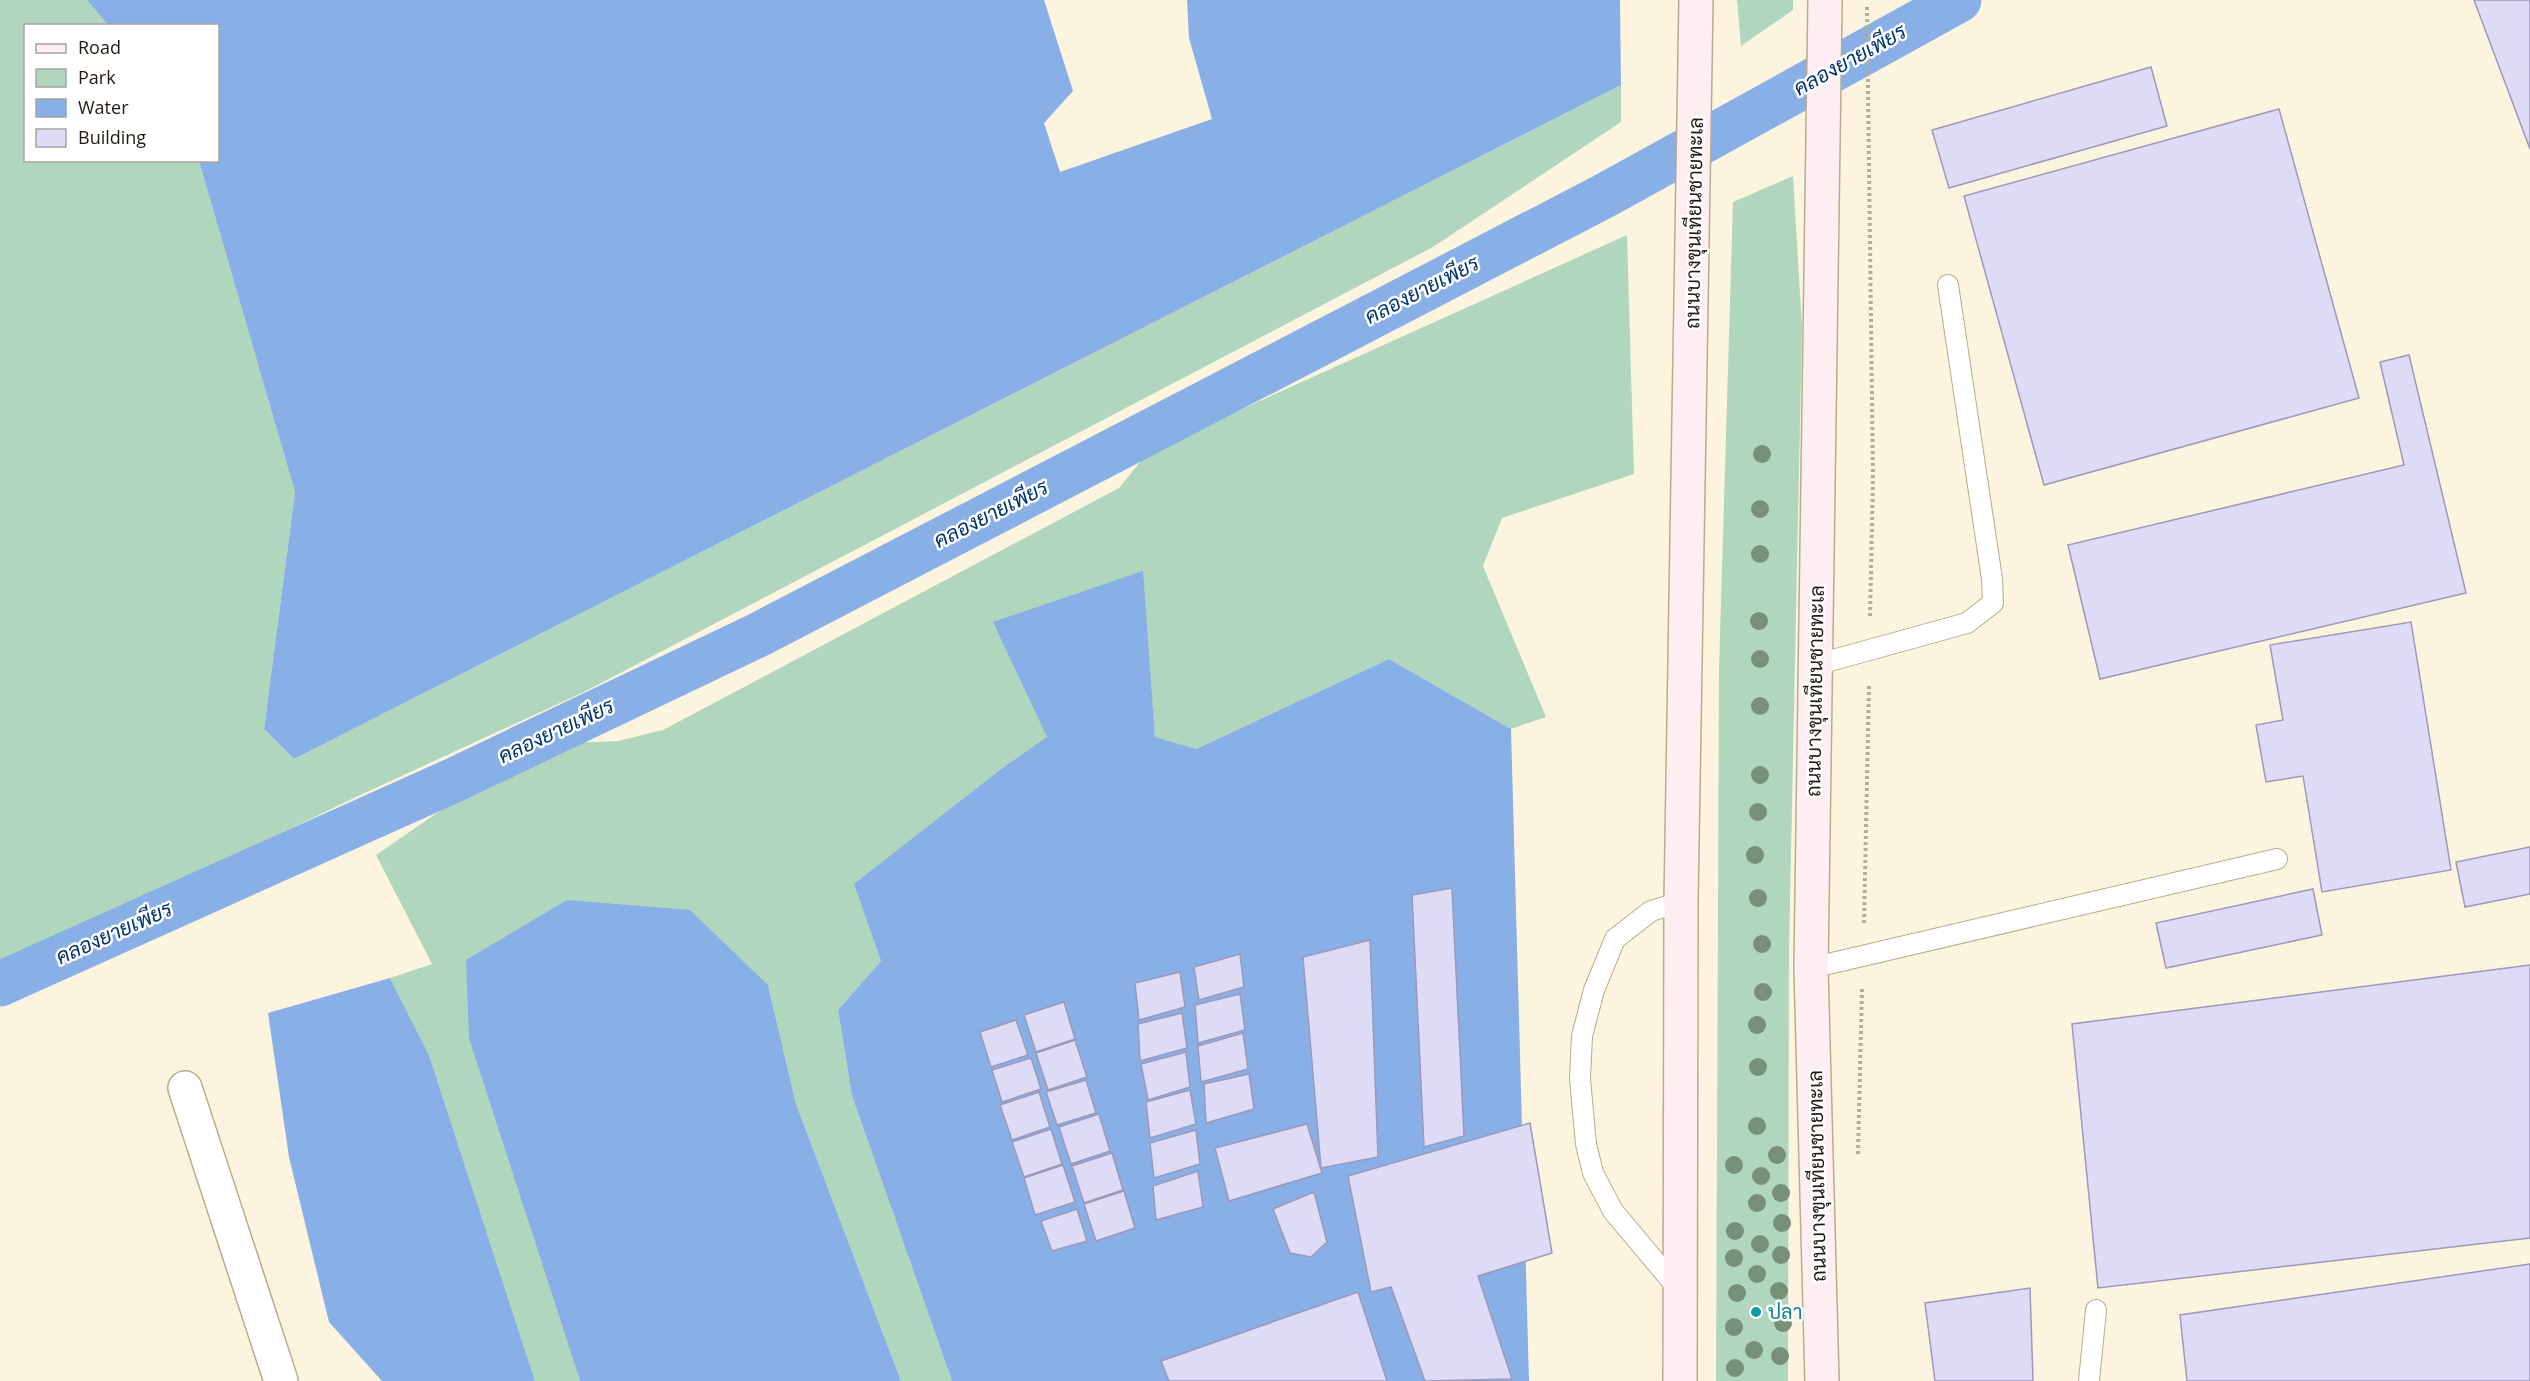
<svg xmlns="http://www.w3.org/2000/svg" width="2530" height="1381" viewBox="0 0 2530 1381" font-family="'Open Sans',Sarabun,sans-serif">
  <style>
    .green { fill: #b0d7bd }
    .water { fill: #88afe6 }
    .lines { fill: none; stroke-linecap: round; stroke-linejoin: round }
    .canal { stroke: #88afe6; stroke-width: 45 }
    .building { fill: #dedbf6; stroke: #9c99ba; stroke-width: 1.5 }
    .lane-casing { stroke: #b9ac8b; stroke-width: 22 }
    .street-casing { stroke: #b9ac8b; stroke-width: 36 }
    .secondary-casing { stroke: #b9ac8b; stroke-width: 36 }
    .path { stroke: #b5ad9b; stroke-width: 4; stroke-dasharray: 3 3; stroke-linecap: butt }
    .lane { stroke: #fff; stroke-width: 20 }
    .street { stroke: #fff; stroke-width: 33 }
    .secondary { stroke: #feedf1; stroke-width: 33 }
    .tree { fill: #779078 }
    .culture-dot { fill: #0f9aa8; stroke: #fff; stroke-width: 2 }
    .labels { text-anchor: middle; stroke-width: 5; stroke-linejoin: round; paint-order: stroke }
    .street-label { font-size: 20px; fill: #201b0e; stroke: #fff }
    .culture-label { font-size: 20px; fill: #0d838f; stroke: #fff; text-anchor: start }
    .water-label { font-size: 21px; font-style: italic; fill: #003574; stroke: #fff }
  </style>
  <rect width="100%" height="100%" fill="#fdf4df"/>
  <path class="green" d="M0 0H87L108 25 26 26V160L199 161 295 492 264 729 294 759 1621 85V122L1433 247 584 692 356 797 0 970Z
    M1737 0H1793V10L1741 46Z
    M1793 176 1802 327 1789 950 1788 1381H1716L1719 669 1733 202Z
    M1627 235 1634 474 1502 518 1483 566 1546 717 1511 729 1389 659 1196 749 1155 738 1142 572 1048 737 1001 769 855 884 881 961 838 1010 852 1096 952 1381H901L796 1104 768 985 469 1039 580 1381H535L429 1055 390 978 432 964 376 855 463 795 568 743 618 741 663 730 1119 488 1149 451Z"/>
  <path class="water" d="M87 0H1044L1073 91 1044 123 1060 172 1212 119 1189 38 1187 0H1620L1621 85 294 759 264 729 295 492 199 161 218 160V26L108 25Z
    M1143 571 1155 737 1196 749 1389 659 1511 729 1529 1381H952L852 1096 838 1010 881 961 854 884 1001 769 1047 737 993 622Z
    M567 900 690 910 768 985 796 1104 901 1381H580L469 1039 466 960Z
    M390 978 429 1055 535 1381H382L329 1322 289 1157 268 1013Z"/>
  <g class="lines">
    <path class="canal" d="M0 984 452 781 756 636 1604 196 1959 0"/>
  </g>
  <path class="building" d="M2474 0H2530V149Z
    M2151 67 2167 126 1949 188 1932 130Z
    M2279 109 2359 398 2044 485 1964 196Z
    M2409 355 2466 593 2100 679 2068 545 2404 465 2380 362Z
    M2411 622 2451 870 2322 892 2303 776 2266 782 2256 725 2283 720 2270 645Z
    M2530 847V894L2465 907 2456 862Z
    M1452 888 1464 1136 1424 1147 1412 895Z
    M2313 889 2322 935 2166 968 2156 923Z
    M1370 940 1378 1157 1321 1168 1303 957Z
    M1240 954 1244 987 1199 1000 1194 967Z
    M2530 965V1238L2098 1288 2072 1024Z
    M1180 972 1185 1007 1139 1020 1135 983Z
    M1240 994 1245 1030 1198 1043 1195 1005Z
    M1064 1002 1075 1039 1036 1052 1024 1015Z
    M1182 1013 1187 1048 1140 1061 1138 1024Z
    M1016 1020 1028 1055 991 1067 980 1032Z
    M1243 1033 1248 1069 1201 1082 1198 1046Z
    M1075 1040 1087 1077 1048 1090 1036 1053Z
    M1186 1052 1190 1087 1148 1100 1141 1064Z
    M1031 1058 1041 1089 1002 1102 992 1070Z
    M1249 1074 1254 1109 1206 1123 1204 1084Z
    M1086 1080 1096 1113 1057 1125 1046 1092Z
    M1190 1090 1196 1124 1150 1138 1146 1102Z
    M1039 1092 1050 1127 1012 1140 1000 1105Z
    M1099 1114 1110 1151 1071 1164 1059 1127Z
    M1530 1123 1552 1253 1478 1276 1512 1379 1425 1381 1391 1287 1371 1292 1348 1176Z
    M1307 1124 1322 1173 1229 1201 1215 1148Z
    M1051 1129 1062 1164 1024 1177 1012 1142Z
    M1196 1130 1200 1164 1154 1178 1150 1143Z
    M1112 1153 1123 1190 1084 1203 1072 1166Z
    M1063 1165 1075 1202 1035 1215 1024 1178Z
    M1198 1171 1203 1207 1156 1220 1153 1186Z
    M1124 1191 1135 1228 1096 1241 1084 1204Z
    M1314 1192 1327 1242 1311 1257 1290 1253 1273 1209Z
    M1077 1209 1087 1241 1052 1251 1041 1221Z
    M2530 1264V1381H2187L2180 1315Z
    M2030 1288 2033 1381H1935L1925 1303Z
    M1358 1292 1387 1381H1169L1161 1361Z"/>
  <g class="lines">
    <g class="lane-casing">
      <path id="lane" d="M1815 665 1967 623 1993 603 1992 579 1948 285
        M1811 968 2277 859
        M1680 1291 1613 1211 1593 1173 1586 1144 1580 1079 1582 1036 1594 990 1615 939 1651 911 1681 902
        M2089 1381 2096 1310"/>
    </g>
    <g class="street-casing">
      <path id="street" d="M185 1088 281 1381"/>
    </g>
    <g class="secondary-casing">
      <path id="secondary" d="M1680 1381 1681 902 1696 0
        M1822 1381 1811 968 1825 0"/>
    </g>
    <path class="path" d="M1867 7 1873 479 1870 617
      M1864 923 1869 685
      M1858 1154 1862 988"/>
    <use href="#lane" class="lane"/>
    <use href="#street" class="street"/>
    <use href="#secondary" class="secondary"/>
  </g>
  <g class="tree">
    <circle cx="1762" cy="454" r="9"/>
    <circle cx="1760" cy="509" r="9"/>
    <circle cx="1760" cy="554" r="9"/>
    <circle cx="1759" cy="621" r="9"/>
    <circle cx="1760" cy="659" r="9"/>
    <circle cx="1760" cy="706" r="9"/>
    <circle cx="1760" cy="775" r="9"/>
    <circle cx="1758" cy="812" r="9"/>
    <circle cx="1755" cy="855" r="9"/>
    <circle cx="1758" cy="898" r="9"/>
    <circle cx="1762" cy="944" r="9"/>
    <circle cx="1763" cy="992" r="9"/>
    <circle cx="1757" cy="1025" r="9"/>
    <circle cx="1758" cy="1067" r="9"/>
    <circle cx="1757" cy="1126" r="9"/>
    <circle cx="1777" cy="1155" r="9"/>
    <circle cx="1734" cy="1165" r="9"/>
    <circle cx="1761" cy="1176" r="9"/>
    <circle cx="1781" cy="1193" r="9"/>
    <circle cx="1757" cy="1203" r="9"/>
    <circle cx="1782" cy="1223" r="9"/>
    <circle cx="1735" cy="1231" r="9"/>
    <circle cx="1760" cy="1244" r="9"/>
    <circle cx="1781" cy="1255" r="9"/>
    <circle cx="1734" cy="1258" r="9"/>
    <circle cx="1757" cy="1274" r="9"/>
    <circle cx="1779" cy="1291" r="9"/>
    <circle cx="1737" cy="1293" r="9"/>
    <circle cx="1783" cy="1323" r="9"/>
    <circle cx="1734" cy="1327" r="9"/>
    <circle cx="1754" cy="1350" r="9"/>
    <circle cx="1780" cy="1356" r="9"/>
    <circle cx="1735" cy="1368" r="9"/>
  </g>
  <circle class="culture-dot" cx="1756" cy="1312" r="6"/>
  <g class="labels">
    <g class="street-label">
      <text transform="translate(1694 223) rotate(-89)" y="7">ถนนบางขุนเทียนชายทะเล</text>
      <text transform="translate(1815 691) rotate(-89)" y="7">ถนนบางขุนเทียนชายทะเล</text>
      <text transform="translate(1817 1176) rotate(-91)" y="7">ถนนบางขุนเทียนชายทะเล</text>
    </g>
    <g class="culture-label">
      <text x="1768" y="1319">ปลา</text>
    </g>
    <g class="water-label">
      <text transform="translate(1850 60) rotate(-29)" y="7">คลองยายเพียร</text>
      <text transform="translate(1422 290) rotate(-27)" y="7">คลองยายเพียร</text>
      <text transform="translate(991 514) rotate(-27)" y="7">คลองยายเพียร</text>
      <text transform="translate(556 731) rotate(-25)" y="7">คลองยายเพียร</text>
      <text transform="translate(114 933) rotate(-24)" y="7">คลองยายเพียร</text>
    </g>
  </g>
  <rect x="24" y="24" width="195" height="138" fill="#ffffff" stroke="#a6a49f" stroke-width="1.5"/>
  <rect x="36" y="44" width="30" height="9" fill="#feedf1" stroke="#a6a49f" stroke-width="1.5"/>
  <text x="78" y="54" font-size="18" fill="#201b0e">Road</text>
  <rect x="36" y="69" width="30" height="18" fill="#b0d7bd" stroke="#a6a49f" stroke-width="1.5"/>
  <text x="78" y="84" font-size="18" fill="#201b0e">Park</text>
  <rect x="36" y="99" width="30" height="18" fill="#88afe6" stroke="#a6a49f" stroke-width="1.5"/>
  <text x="78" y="114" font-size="18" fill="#201b0e">Water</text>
  <rect x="36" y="129" width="30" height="18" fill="#dedbf6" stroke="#a6a49f" stroke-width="1.5"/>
  <text x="78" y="144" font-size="18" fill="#201b0e">Building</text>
</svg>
